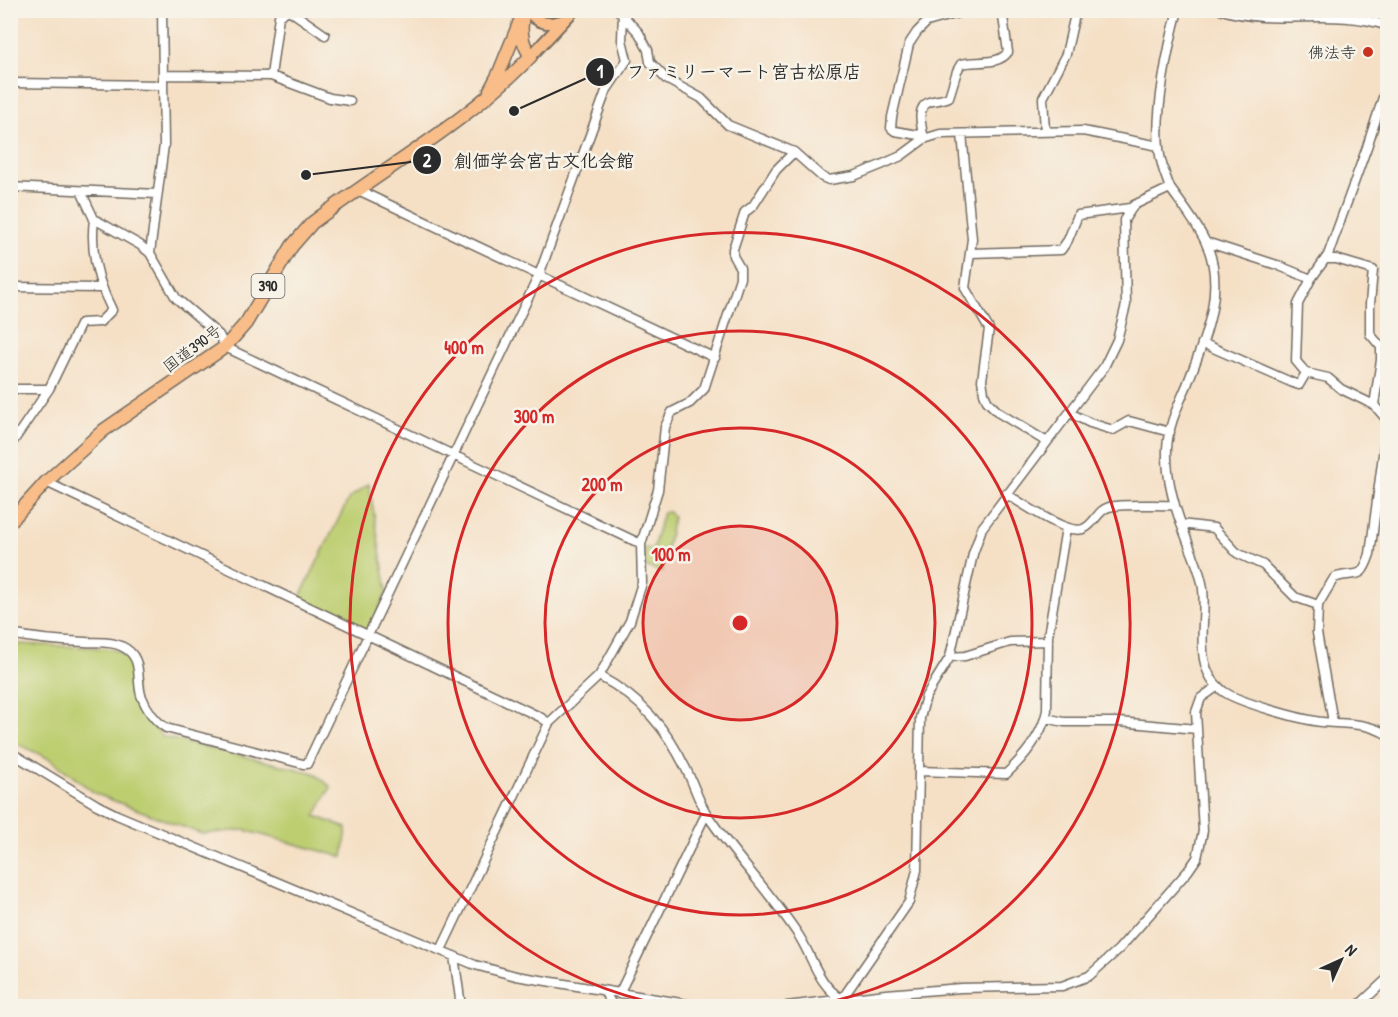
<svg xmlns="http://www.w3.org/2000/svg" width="1398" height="1017" viewBox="0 0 1398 1017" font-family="'Patrick Hand','Klee One',sans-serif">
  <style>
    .green { fill: #bdce71; stroke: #747c4e; stroke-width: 1.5 }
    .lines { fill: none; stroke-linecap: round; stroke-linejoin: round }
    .minor-casing { stroke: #726a61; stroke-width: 11 }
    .major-casing { stroke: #726a61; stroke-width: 14 }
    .highway-casing { stroke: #726a61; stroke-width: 15 }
    .minor { stroke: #fff; stroke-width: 8 }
    .major { stroke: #f8bd88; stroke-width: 10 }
    .highway { stroke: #f8bd88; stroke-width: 12 }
    .ring { fill: none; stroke: #d62828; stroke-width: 3 }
    .poi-dot { fill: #c8321e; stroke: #f7f3e8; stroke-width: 2 }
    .labels { text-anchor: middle; stroke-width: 5; stroke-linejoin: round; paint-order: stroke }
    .shield { fill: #f7f3e8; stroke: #686764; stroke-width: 1.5 }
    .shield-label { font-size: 15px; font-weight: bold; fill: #2b2b2b }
    .poi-label { font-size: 16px; fill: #2b2b2b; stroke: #f7f3e8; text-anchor: end }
    .street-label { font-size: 16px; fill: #2b2b2b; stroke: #f7f3e8 }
    .centre { fill: #d62828; stroke: #f7f3e8; stroke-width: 3 }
    .ring-label { font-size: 18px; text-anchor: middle; font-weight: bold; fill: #d62828; stroke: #f7f3e8; stroke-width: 5; stroke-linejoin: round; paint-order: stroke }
    .leader { fill: none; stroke: #2b2b2b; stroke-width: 2 }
    .callout-dot { fill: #2b2b2b; stroke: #f7f3e8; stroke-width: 2 }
    .mark-label { font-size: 18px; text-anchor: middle; font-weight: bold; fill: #fff }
    .callout-label { font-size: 18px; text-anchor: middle; font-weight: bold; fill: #2b2b2b; stroke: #f7f3e8; stroke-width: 5; stroke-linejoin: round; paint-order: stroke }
  </style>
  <rect width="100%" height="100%" fill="#f7f3e8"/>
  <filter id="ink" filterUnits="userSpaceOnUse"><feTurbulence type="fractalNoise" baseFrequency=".0167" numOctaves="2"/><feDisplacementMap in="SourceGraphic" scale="12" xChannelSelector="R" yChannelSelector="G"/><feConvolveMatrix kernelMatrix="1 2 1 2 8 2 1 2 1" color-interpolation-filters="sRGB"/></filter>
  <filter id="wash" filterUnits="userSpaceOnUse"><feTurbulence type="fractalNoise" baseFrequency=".008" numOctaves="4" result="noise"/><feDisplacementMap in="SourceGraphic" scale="24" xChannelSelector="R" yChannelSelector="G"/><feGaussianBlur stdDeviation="1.35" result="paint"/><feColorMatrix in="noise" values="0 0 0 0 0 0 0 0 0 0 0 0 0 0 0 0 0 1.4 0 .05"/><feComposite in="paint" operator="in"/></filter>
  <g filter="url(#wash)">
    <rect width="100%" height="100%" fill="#f5e0c6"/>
    <path class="green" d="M369 484 387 592 368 633 299 599 349 498Z
      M663 512H669L673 517 662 572 644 566 645 548 653 549Z
      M19 644 105 648 121 652 132 663 136 707 163 737 314 773 331 787 315 816 347 828 343 857 244 830 202 834 96 794 50 759 11 741V652Z"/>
  </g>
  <g filter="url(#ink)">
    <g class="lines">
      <g class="minor-casing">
        <path id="minor" d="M289 10 325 35
          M618 10 639 33 648 50 650 62 666 79 701 98 728 125 794 152 822 177 829 180 854 176 881 165 901 156 924 139 940 134 1083 131 1159 146
          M1222 10C1277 27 1333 7 1388 26
          M163 75 271 76 279 16 288 10
          M271 76 330 98 350 101
          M10 83 163 85
          M1045 131 1043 98 1066 54 1076 10
          M962 134 972 239 965 288 989 329 982 380 984 393 987 401 999 413 1047 442
          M924 136 895 131 891 128 892 117 909 44 917 32 927 22 969 10
          M924 139C922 127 915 108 929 102 936 100 943 100 949 97L957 71 961 64C977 60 998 66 1008 52L1002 10
          M10 187 157 194
          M1170 188C1165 175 1160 162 1159 148 1155 110 1168 47 1178 10
          M358 190 715 358
          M81 191 94 219 140 245 150 253 176 298 219 335 225 347 641 544
          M1206 242 1277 265 1311 279
          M150 253 164 145 162 10
          M971 253 1061 250 1068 240 1078 215 1130 208
          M1326 259H1336L1373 270 1370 304V334L1381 347 1388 348
          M10 287 100 288
          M1202 343 1293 383 1299 385 1306 373 1296 361 1298 304 1311 279 1328 255 1367 147 1388 82
          M1306 373 1328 378 1341 389 1374 405 1387 420
          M10 389H49
          M1374 405 1381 360V347
          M1070 413 1090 423 1113 430 1129 421 1170 432
          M10 446 49 389 81 323 100 322 112 310C97 281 90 252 94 219
          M46 482 540 717 549 723
          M1006 494C1021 502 1070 538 1085 528 1095 523 1098 510 1109 507 1121 503 1160 506 1175 505
          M1181 524 1214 528 1237 553 1263 565 1295 597 1318 605
          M10 634C35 639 59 641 85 642 97 643 110 641 121 646 144 656 136 678 141 695 146 708 155 721 166 728L303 764H307L539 275 606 91 627 60 622 40 623 14
          M950 657 965 656 1010 642 1048 641
          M599 676C641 698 667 729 687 771 694 785 699 803 708 816 736 858 772 894 799 936 813 958 818 985 842 999
          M1046 718 1064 722H1119L1197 729
          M1333 722 1317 633 1318 605 1334 578C1357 569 1360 584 1370 554L1388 417
          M10 752 97 805 117 815 475 965 516 976 699 1006
          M919 771 1006 774C1023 758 1043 734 1047 710L1048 636 1066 528
          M441 950 549 723 599 676 630 621 642 583 641 544 658 490 665 427 672 412 690 403 704 389 740 278V268L733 256V249L745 212 753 206 776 170 794 152
          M454 956 461 1006
          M604 991 613 1006
          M619 994 706 814
          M787 1006 886 994 961 988 1062 986 1089 976 1119 949 1188 871 1197 858 1203 831 1196 712 1201 698 1218 686
          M832 1006 842 999 909 902 917 870 920 718 926 696 950 657 973 554 982 528 1104 367 1117 340 1126 305 1124 220 1134 205 1170 188C1182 205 1196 222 1205 241 1228 288 1204 340 1187 385 1178 406 1168 426 1167 449 1166 480 1175 509 1186 537 1192 554 1201 571 1203 589 1207 623 1191 667 1223 691 1237 702 1303 720 1322 722 1345 724 1366 722 1388 735
          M1358 1006 1388 978"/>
      </g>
      <g class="major-casing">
        <path id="major" d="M528 10C537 25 549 25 564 20
          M531 56 574 10"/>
      </g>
      <g class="highway-casing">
        <path id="highway" d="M490 90 498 75 520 21
          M10 522 46 482 104 430 225 347 246 323 292 246 312 223C385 168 468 122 531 56 521 44 519 25 525 10"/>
      </g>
      <use href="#minor" class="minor"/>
      <use href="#major" class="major"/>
      <use href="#highway" class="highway"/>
    </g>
  </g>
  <circle cx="740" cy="623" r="97" fill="#d62828" fill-opacity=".12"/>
  <g class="ring">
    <circle cx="740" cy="623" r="97"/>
    <circle cx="740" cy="623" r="195"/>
    <circle cx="740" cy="623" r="292"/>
    <path d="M669 1006A390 390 0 1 1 811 1006"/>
  </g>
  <circle class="poi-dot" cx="1368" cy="52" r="6"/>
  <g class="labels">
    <rect class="shield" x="251.5" y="274" width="33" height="24" rx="4.5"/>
    <g class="shield-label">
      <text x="268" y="291">390</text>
    </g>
    <g class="poi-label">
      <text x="1356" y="58">佛法寺</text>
    </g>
    <g class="street-label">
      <text transform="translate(192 348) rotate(-37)" y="6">国道390号</text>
    </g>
  </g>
  <circle cx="740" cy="623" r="9" class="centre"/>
  <g class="ring-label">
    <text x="464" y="354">400 m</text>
    <text x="534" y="423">300 m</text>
    <text x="602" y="491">200 m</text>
    <text x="671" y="561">100 m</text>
  </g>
  <path class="leader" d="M514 111L600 72M306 175L427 160"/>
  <g class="callout-dot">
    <circle cx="514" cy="111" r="6"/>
    <circle cx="306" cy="175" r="6"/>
    <circle cx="600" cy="72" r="15"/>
    <circle cx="427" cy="160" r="15"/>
  </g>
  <g class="mark-label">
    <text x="600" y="78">1</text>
    <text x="427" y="167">2</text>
  </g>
  <g class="callout-label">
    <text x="744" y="78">ファミリーマート宮古松原店</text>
    <text x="544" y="167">創価学会宮古文化会館</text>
  </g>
  <rect width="1398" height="1017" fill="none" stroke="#f7f3e8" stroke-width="36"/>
  <g transform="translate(1341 960) rotate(45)" stroke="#f7f3e8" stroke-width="4.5" paint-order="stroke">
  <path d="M0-4.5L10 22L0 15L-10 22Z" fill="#2b2b2b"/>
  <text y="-9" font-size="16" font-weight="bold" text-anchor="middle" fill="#2b2b2b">N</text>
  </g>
</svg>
